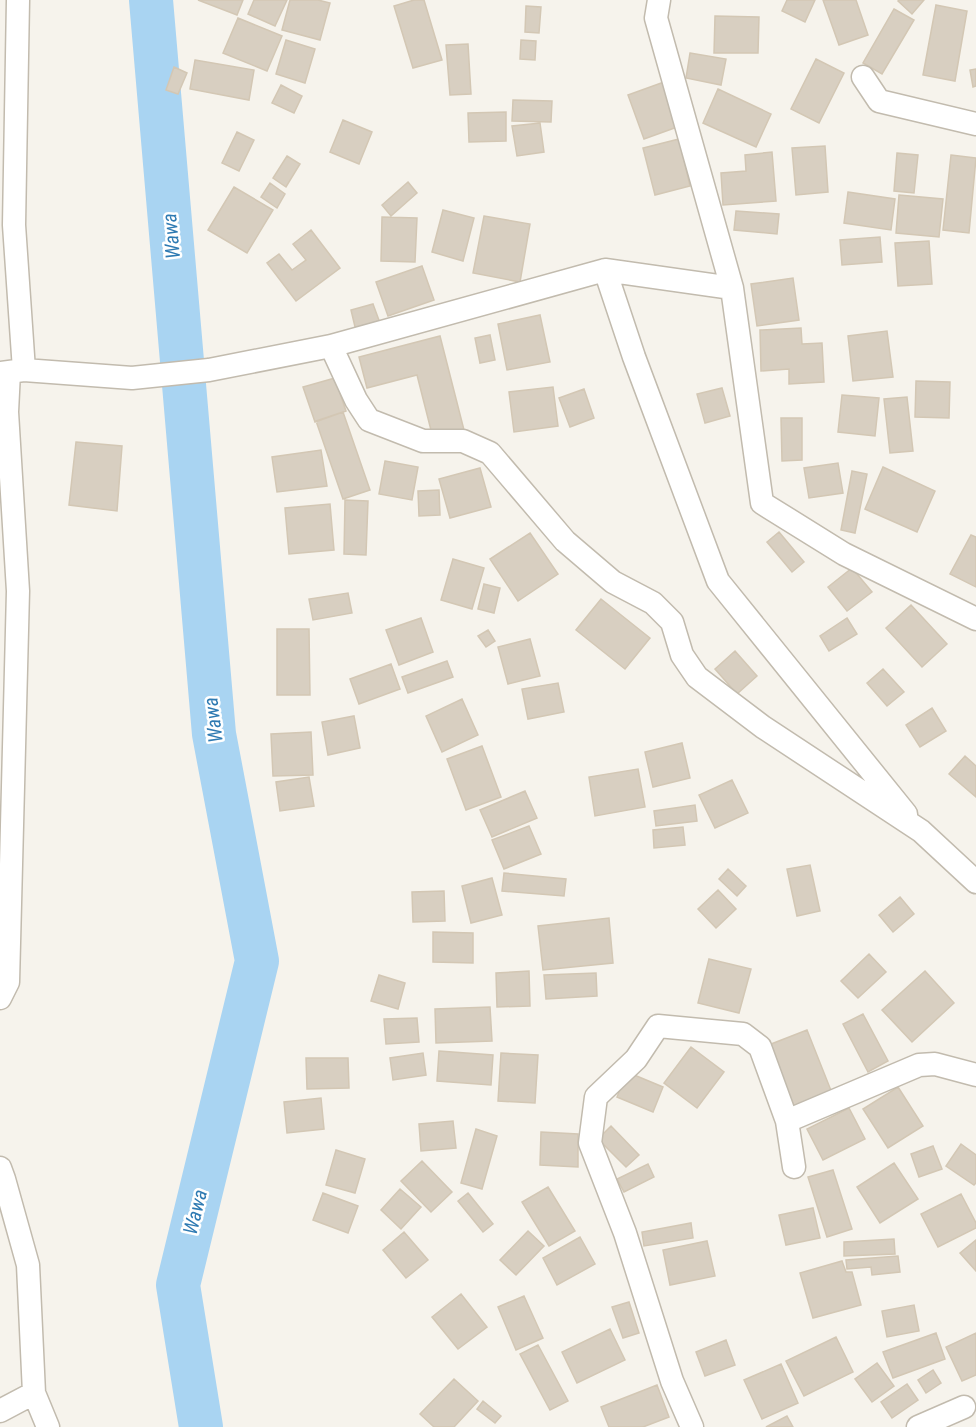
<svg xmlns="http://www.w3.org/2000/svg" width="976" height="1427" viewBox="0 0 976 1427" font-family="'Roboto Condensed',sans-serif">
  <style>
    .lines { fill: none; stroke-linecap: round; stroke-linejoin: round }
    .river { stroke: #a9d4f2; stroke-width: 44 }
    .building { fill: #d8cfc1; stroke: #d3c7b4; stroke-width: 1.5 }
    .minor-casing { stroke: #c2bbae; stroke-width: 25 }
    .minor { stroke: #fff; stroke-width: 22 }
    .labels { text-anchor: middle; stroke-width: 5; stroke-linejoin: round; paint-order: stroke }
    .water-label { font-size: 20px; font-style: italic; fill: #2e7ab2; stroke: #fff }
  </style>
  <rect width="100%" height="100%" fill="#f6f3ec"/>
  <g class="lines">
    <path class="river" d="M151 0 214 734 257 961 178 1285 201 1427"/>
  </g>
  <path class="building" d="M198 0H243L237 15Z
    M254 0H287L275 26 248 14Z
    M290 0H318L330 3 320 40 282 30Z
    M414 0H424L442 60 413 68 394 6Z
    M787 0H815L805 22 782 11Z
    M823 0H856L868 35 839 45Z
    M899 0H924L912 14 898 1Z
    M936 5 967 11 955 81 923 75Z
    M526 6 541 7 539 33 525 32Z
    M894 9 914 20 882 74 863 63Z
    M715 16 759 17 758 53H714Z
    M238 18 282 36 267 71 223 53Z
    M286 40 315 49 305 83 276 74Z
    M521 40 536 41 535 60 520 59Z
    M468 44 471 94 450 95 446 45Z
    M690 53 726 59 721 85 686 78Z
    M816 59 844 73 819 123 791 109Z
    M195 60 254 70 249 100 190 89Z
    M174 67 187 73 178 94 166 90Z
    M976 69V86L973 87 970 70Z
    M664 82 680 126 644 139 628 95Z
    M281 85 302 96 294 113 272 103Z
    M718 89 771 114 756 147 703 123Z
    M513 100 552 101 551 122 512 121Z
    M506 112V141L469 142 468 113Z
    M343 120 372 132 359 164 330 152Z
    M540 123 544 152 517 156 512 126Z
    M237 132 254 140 239 171 222 163Z
    M679 139 690 186 655 195 643 148Z
    M825 146 828 192 796 195 792 148Z
    M772 152 776 201 723 205 721 173 746 171 745 155Z
    M897 153 918 155 914 193 894 191Z
    M951 155 976 158 969 233 943 230Z
    M287 156 300 164 286 187 273 178Z
    M408 182 417 193 391 216 382 205Z
    M270 183 285 194 277 208 261 197Z
    M234 187 273 210 247 253 208 230Z
    M848 192 895 199 891 230 844 223Z
    M899 195 943 199 939 237 896 233Z
    M443 210 474 218 463 261 432 252Z
    M736 211 779 214 777 234 734 230Z
    M484 216 530 224 520 282 473 273Z
    M382 217 417 218 415 262 381 261Z
    M311 230 340 268 296 301 267 263 279 254 292 270 306 260 293 244Z
    M880 237 882 262 842 265 840 240Z
    M929 241 932 284 898 286 895 243Z
    M422 266 434 300 388 316 376 282Z
    M793 278 799 320 757 326 751 284Z
    M373 304 380 323 356 331 351 310Z
    M540 315 550 362 507 370 498 324Z
    M801 328 802 344 822 343 824 382 789 384V369L761 371 760 330Z
    M887 331 893 377 853 381 848 336Z
    M490 335 495 360 480 363 475 338Z
    M440 336 464 430 433 438 417 375 367 388 359 357Z
    M335 378 346 411 315 422 303 387Z
    M916 381 950 382 949 418 915 417Z
    M553 387 558 426 514 432 509 392Z
    M722 388 730 416 705 423 697 394Z
    M584 389 594 418 570 427 559 398Z
    M842 395 879 398 875 436 838 432Z
    M907 397 913 451 890 453 884 399Z
    M343 412 370 490 343 499 316 421Z
    M781 418H802V460L782 461Z
    M76 442 122 446 117 511 69 505Z
    M321 450 327 486 277 492 272 457Z
    M385 461 418 467 412 500 379 494Z
    M838 463 843 493 809 498 804 468Z
    M883 467 935 491 917 532 865 509Z
    M480 468 491 507 450 518 439 479Z
    M852 471 867 474 855 533 841 530Z
    M439 490 440 515 419 516 418 491Z
    M345 500 368 501 366 555 344 554Z
    M330 504 334 550 289 554 285 508Z
    M779 532 804 562 792 572 767 542Z
    M530 533 558 574 518 601 490 559Z
    M971 535 976 537V587L950 574Z
    M453 559 484 568 472 609 441 600Z
    M852 568 872 592 847 611 828 587Z
    M484 584 500 588 494 613 478 609Z
    M348 593 352 613 313 620 309 599Z
    M601 599 650 638 625 669 576 630Z
    M911 605 947 644 922 667 886 628Z
    M421 618 433 652 399 665 386 630Z
    M847 618 857 634 829 651 820 636Z
    M277 629H309L310 695H277Z
    M488 630 495 641 486 647 478 636Z
    M530 639 540 676 508 684 498 647Z
    M735 651 757 676 737 694 715 669Z
    M447 661 453 677 408 693 402 677Z
    M391 664 400 689 359 704 350 679Z
    M883 669 904 692 887 706 867 683Z
    M558 683 564 712 528 719 522 689Z
    M462 699 478 735 442 752 426 716Z
    M932 708 946 731 920 747 906 725Z
    M354 716 360 748 328 755 322 722Z
    M311 732 313 775 273 776 271 734Z
    M682 743 690 778 653 787 645 752Z
    M482 746 501 797 466 810 447 759Z
    M965 756 976 766V797L949 774Z
    M638 769 645 807 595 816 589 777Z
    M309 777 314 806 280 811 276 782Z
    M732 780 748 813 715 828 699 795Z
    M525 791 537 818 492 837 480 810Z
    M695 805 697 821 656 826 654 811Z
    M529 826 541 854 504 869 492 840Z
    M683 827 685 845 654 848 653 830Z
    M810 865 820 911 797 916 787 869Z
    M728 869 746 886 737 896 719 879Z
    M504 873 566 879 564 896 502 891Z
    M492 878 502 915 471 923 462 886Z
    M718 890 736 909 716 928 698 909Z
    M444 891 445 921 413 922 412 892Z
    M900 897 914 914 893 932 879 915Z
    M609 918 613 963 543 970 538 926Z
    M433 932 473 933V963L433 962Z
    M869 954 886 972 858 998 841 981Z
    M709 959 751 969 739 1013 698 1003Z
    M529 971 530 1006 497 1007 496 973Z
    M925 971 954 1003 912 1042 882 1010Z
    M596 973 597 996 546 999 544 975Z
    M379 975 405 983 398 1009 371 1001Z
    M490 1007 492 1041 436 1043 435 1009Z
    M863 1014 888 1061 868 1072 843 1024Z
    M417 1018 419 1042 386 1044 384 1019Z
    M807 1030 832 1093 791 1109 766 1046Z
    M691 1047 724 1072 697 1108 664 1083Z
    M439 1051 493 1055 491 1085 437 1081Z
    M423 1053 426 1075 393 1080 390 1058Z
    M501 1053 538 1055 535 1103 498 1101Z
    M306 1058H348L349 1088 307 1089Z
    M627 1072 663 1087 653 1112 617 1097Z
    M898 1087 923 1126 888 1148 863 1109Z
    M321 1098 324 1129 287 1133 284 1102Z
    M849 1108 865 1139 823 1160 807 1129Z
    M453 1121 456 1148 421 1151 419 1124Z
    M611 1126 639 1155 626 1167 598 1139Z
    M476 1129 497 1136 482 1189 461 1183Z
    M541 1132 578 1134V1167L540 1165Z
    M961 1144 976 1155V1183L974 1185 946 1166Z
    M933 1146 942 1169 919 1177 911 1154Z
    M336 1150 365 1159 355 1193 326 1185Z
    M422 1161 452 1192 431 1212 401 1181Z
    M894 1163 918 1199 880 1223 857 1187Z
    M648 1164 654 1177 624 1192 617 1179Z
    M833 1170 852 1229 827 1237 808 1177Z
    M548 1187 575 1231 549 1246 522 1202Z
    M400 1189 421 1207 401 1229 381 1210Z
    M323 1193 358 1206 348 1233 313 1220Z
    M468 1193 493 1224 483 1232 458 1201Z
    M961 1194 976 1223V1228L938 1247 921 1214Z
    M813 1208 820 1238 786 1245 779 1215Z
    M691 1223 693 1238 644 1246 642 1232Z
    M528 1231 544 1246 516 1275 500 1260Z
    M404 1232 428 1260 406 1278 383 1250Z
    M580 1237 595 1264 557 1285 543 1258Z
    M894 1239 895 1254 844 1256V1242Z
    M976 1240V1271L960 1253Z
    M707 1241 715 1276 670 1285 663 1250Z
    M898 1256 900 1272 872 1275 871 1267 847 1269 846 1260Z
    M842 1261 846 1272H852L861 1305 813 1318 800 1273Z
    M461 1294 487 1327 458 1349 432 1317Z
    M524 1296 543 1338 516 1350 498 1307Z
    M629 1302 639 1333 623 1338 612 1307Z
    M914 1305 919 1331 887 1337 882 1311Z
    M610 1329 625 1360 577 1383 562 1352Z
    M936 1333 945 1359 893 1378 883 1352Z
    M976 1333V1375L962 1381 946 1347Z
    M836 1337 853 1372 804 1396 786 1361Z
    M726 1340 735 1365 705 1376 696 1352Z
    M538 1345 568 1401 550 1410 520 1354Z
    M877 1363 894 1386 872 1402 855 1379Z
    M781 1364 798 1403 762 1419 744 1380Z
    M933 1370 941 1383 926 1393 918 1380Z
    M454 1379 478 1401 454 1427H434L420 1414Z
    M907 1384 918 1400 892 1418 881 1402Z
    M657 1385 669 1417 643 1427H609L601 1407Z
    M483 1401 501 1416 495 1423 477 1409Z
    M787 1416 793 1427H766Z"/>
  <g class="lines">
    <g class="minor-casing">
      <path id="minor" d="M18 0 14 225 24 370
        M659 0 656 18 732 288 762 503 844 554 976 619
        M863 77 879 101 976 124
        M605 270 634 357 718 581 906 814
        M331 346 356 400 369 420 423 441H463L490 453 565 541 613 582 653 603 672 622 682 655 697 677 763 727 921 831 976 882
        M0 373 24 370 132 378 209 370 331 346 605 270 732 288
        M0 998 8 982 18 591 7 412 9 372
        M787 1121 919 1065 935 1064 976 1075
        M0 1168 4 1179 28 1265 34 1393 48 1427
        M0 1411 34 1393
        M692 1427 672 1381 625 1233 590 1143 596 1097 636 1059 658 1026 743 1034 760 1047 787 1121 794 1167
        M918 1427 964 1407"/>
    </g>
    <use href="#minor" class="minor"/>
  </g>
  <g class="labels">
    <g class="water-label">
      <text transform="translate(171 236) rotate(-95)" y="7">Wawa</text>
      <text transform="translate(213 720) rotate(-97)" y="7">Wawa</text>
      <text transform="translate(195 1212) rotate(-76)" y="7">Wawa</text>
    </g>
  </g>
</svg>
